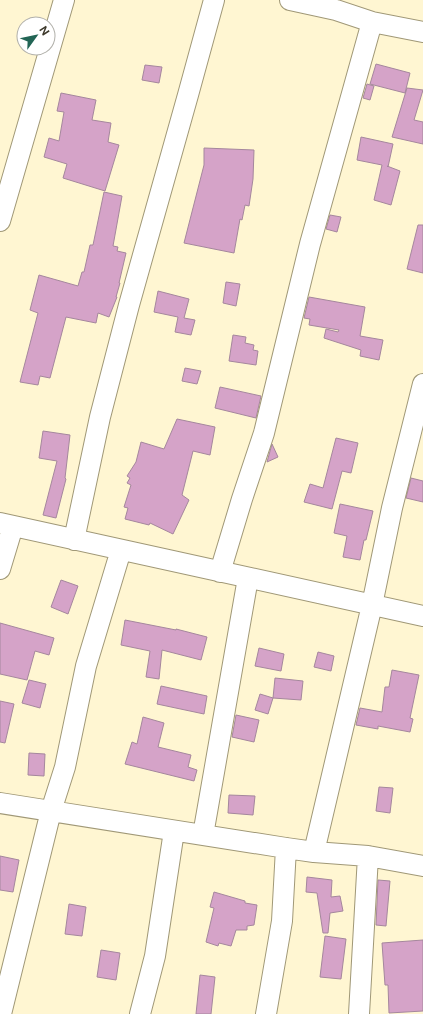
<svg xmlns="http://www.w3.org/2000/svg" width="423" height="1014" viewBox="0 0 423 1014" font-family="'Public Sans',sans-serif">
  <style>
    .building { fill: #d5a3c8; stroke: #a5879d }
    .lines { fill: none; stroke-linecap: round; stroke-linejoin: round }
    .minor-casing { stroke: #a09877; stroke-width: 22 }
    .minor { stroke: #fff; stroke-width: 20 }
  </style>
  <rect width="100%" height="100%" fill="#fff6d2"/>
  <path class="building" d="M376 64 410 73 405 93 370 84Z
    M145 65 162 67 159 83 142 80Z
    M367 84 374 86 370 100 363 98Z
    M407 88 423 90 414 120 423 122V144L392 137Z
    M61 93 96 100 92 120 111 123 108 142 119 145 105 191 63 178 67 164 44 157 49 138 59 141 64 112 57 111Z
    M361 137 393 144 388 167 387 166 400 171 391 205 374 200 382 165 357 160Z
    M204 148 254 150 253 179 249 206 245 205 242 220 240 219 234 253 184 243 204 165Z
    M104 192 122 196 113 246 118 247 117 251 126 253 119 283H120L116 297H117L109 317 98 313 96 323 66 317 50 378 40 376 38 385 20 382 38 313 30 310 39 275 78 286 82 272H84L90 245H93Z
    M330 215 341 217 337 232 326 229Z
    M418 225H423V273L407 269Z
    M226 282 240 284 236 306 223 303Z
    M158 291 189 299 184 318 195 320 191 335 175 332 178 317 154 312Z
    M309 297 365 307 360 336 383 340 379 360 360 356 361 350 324 338 326 329 338 332 339 330 309 325 310 319 304 318Z
    M233 335 246 337 245 343 254 345 253 350 258 351 256 365 229 361Z
    M185 368 201 371 197 384 182 381Z
    M220 387 261 396 256 418 215 408Z
    M177 419 215 427 210 455 193 451 182 495 189 500 173 534 150 523 149 525 125 519 128 508 124 507 131 485 127 483 130 478 127 476 136 462 141 442 164 449Z
    M43 431 70 435 65 478 66 479 56 518 43 515 57 461 39 458Z
    M336 438 358 443 351 473 342 471 332 509 304 502 310 484 323 488Z
    M272 444 278 457 267 462Z
    M411 478 423 481V502L406 498Z
    M340 504 373 511 366 540H364L360 560 343 557 347 536 334 533Z
    M61 580 78 586 68 614 51 607Z
    M125 620 176 630V629L207 637 201 660 162 650 159 679 146 677 150 651 121 645Z
    M0 623 54 638 49 655 35 651 27 680 0 674Z
    M259 648 284 654 281 671 255 666Z
    M318 652 334 656 331 671 314 667Z
    M392 670 419 675 410 718 413 719 410 732 378 726V729L356 725 360 708 382 712 385 687H389Z
    M275 678 303 681 301 700 273 698Z
    M29 680 46 684 40 708 22 703Z
    M161 686 207 696 204 714 157 704Z
    M260 694 273 698 268 714 255 710Z
    M0 701 14 704 5 743 0 742Z
    M236 715 259 720 254 742 232 737Z
    M143 717 164 723 158 747 191 755 188 767 197 770 194 781 125 764 132 742 137 744Z
    M29 753 45 754 44 776 28 775Z
    M379 787 393 788 390 813 376 811Z
    M229 795 255 796 253 815 228 813Z
    M0 856 19 860 13 892 0 890Z
    M307 877 332 880 331 897 340 896 343 911 330 913 328 933H323L317 893 306 892Z
    M378 880 390 881 386 926 376 925Z
    M214 892 245 901V903L257 905 254 925 247 926V930H236L231 946 219 943 218 946 206 942 214 908 210 907Z
    M69 904 86 907 82 936 65 934Z
    M325 936 346 939 341 979 320 977Z
    M423 940V1011L389 1013 388 985H385L382 943Z
    M101 950 120 953 116 980 97 977Z
    M200 975 215 977 211 1014H196Z"/>
  <g class="lines">
    <g class="minor-casing">
      <path id="minor" d="M290 0 336 10 372 22 423 32
        M0 221 64 0
        M0 523C141 553 282 586 423 616
        M74 540 100 417 129 305 188 95 214 0
        M0 569 13 526
        M220 572 242 499 264 433 310 244 372 22
        M0 803 286 848 314 852 368 856 423 866
        M203 835 248 578
        M314 852 372 605 392 508 423 384
        M1 1014 51 811 65 767 86 666 121 550
        M140 1014 155 956 174 831
        M266 1014 282 921 286 848
        M359 1014 368 856"/>
    </g>
    <use href="#minor" class="minor"/>
  </g>
  <g transform="translate(36 36) rotate(57)"><circle r="19" fill="#ffffff" stroke="#b1b0aa"/>
  <path d="M0-3L7 15L0 10L-7 15Z" fill="#226555"/>
  <text y="-6" font-size="11" font-weight="bold" text-anchor="middle" fill="#3d392b">N</text>
  </g>
</svg>
